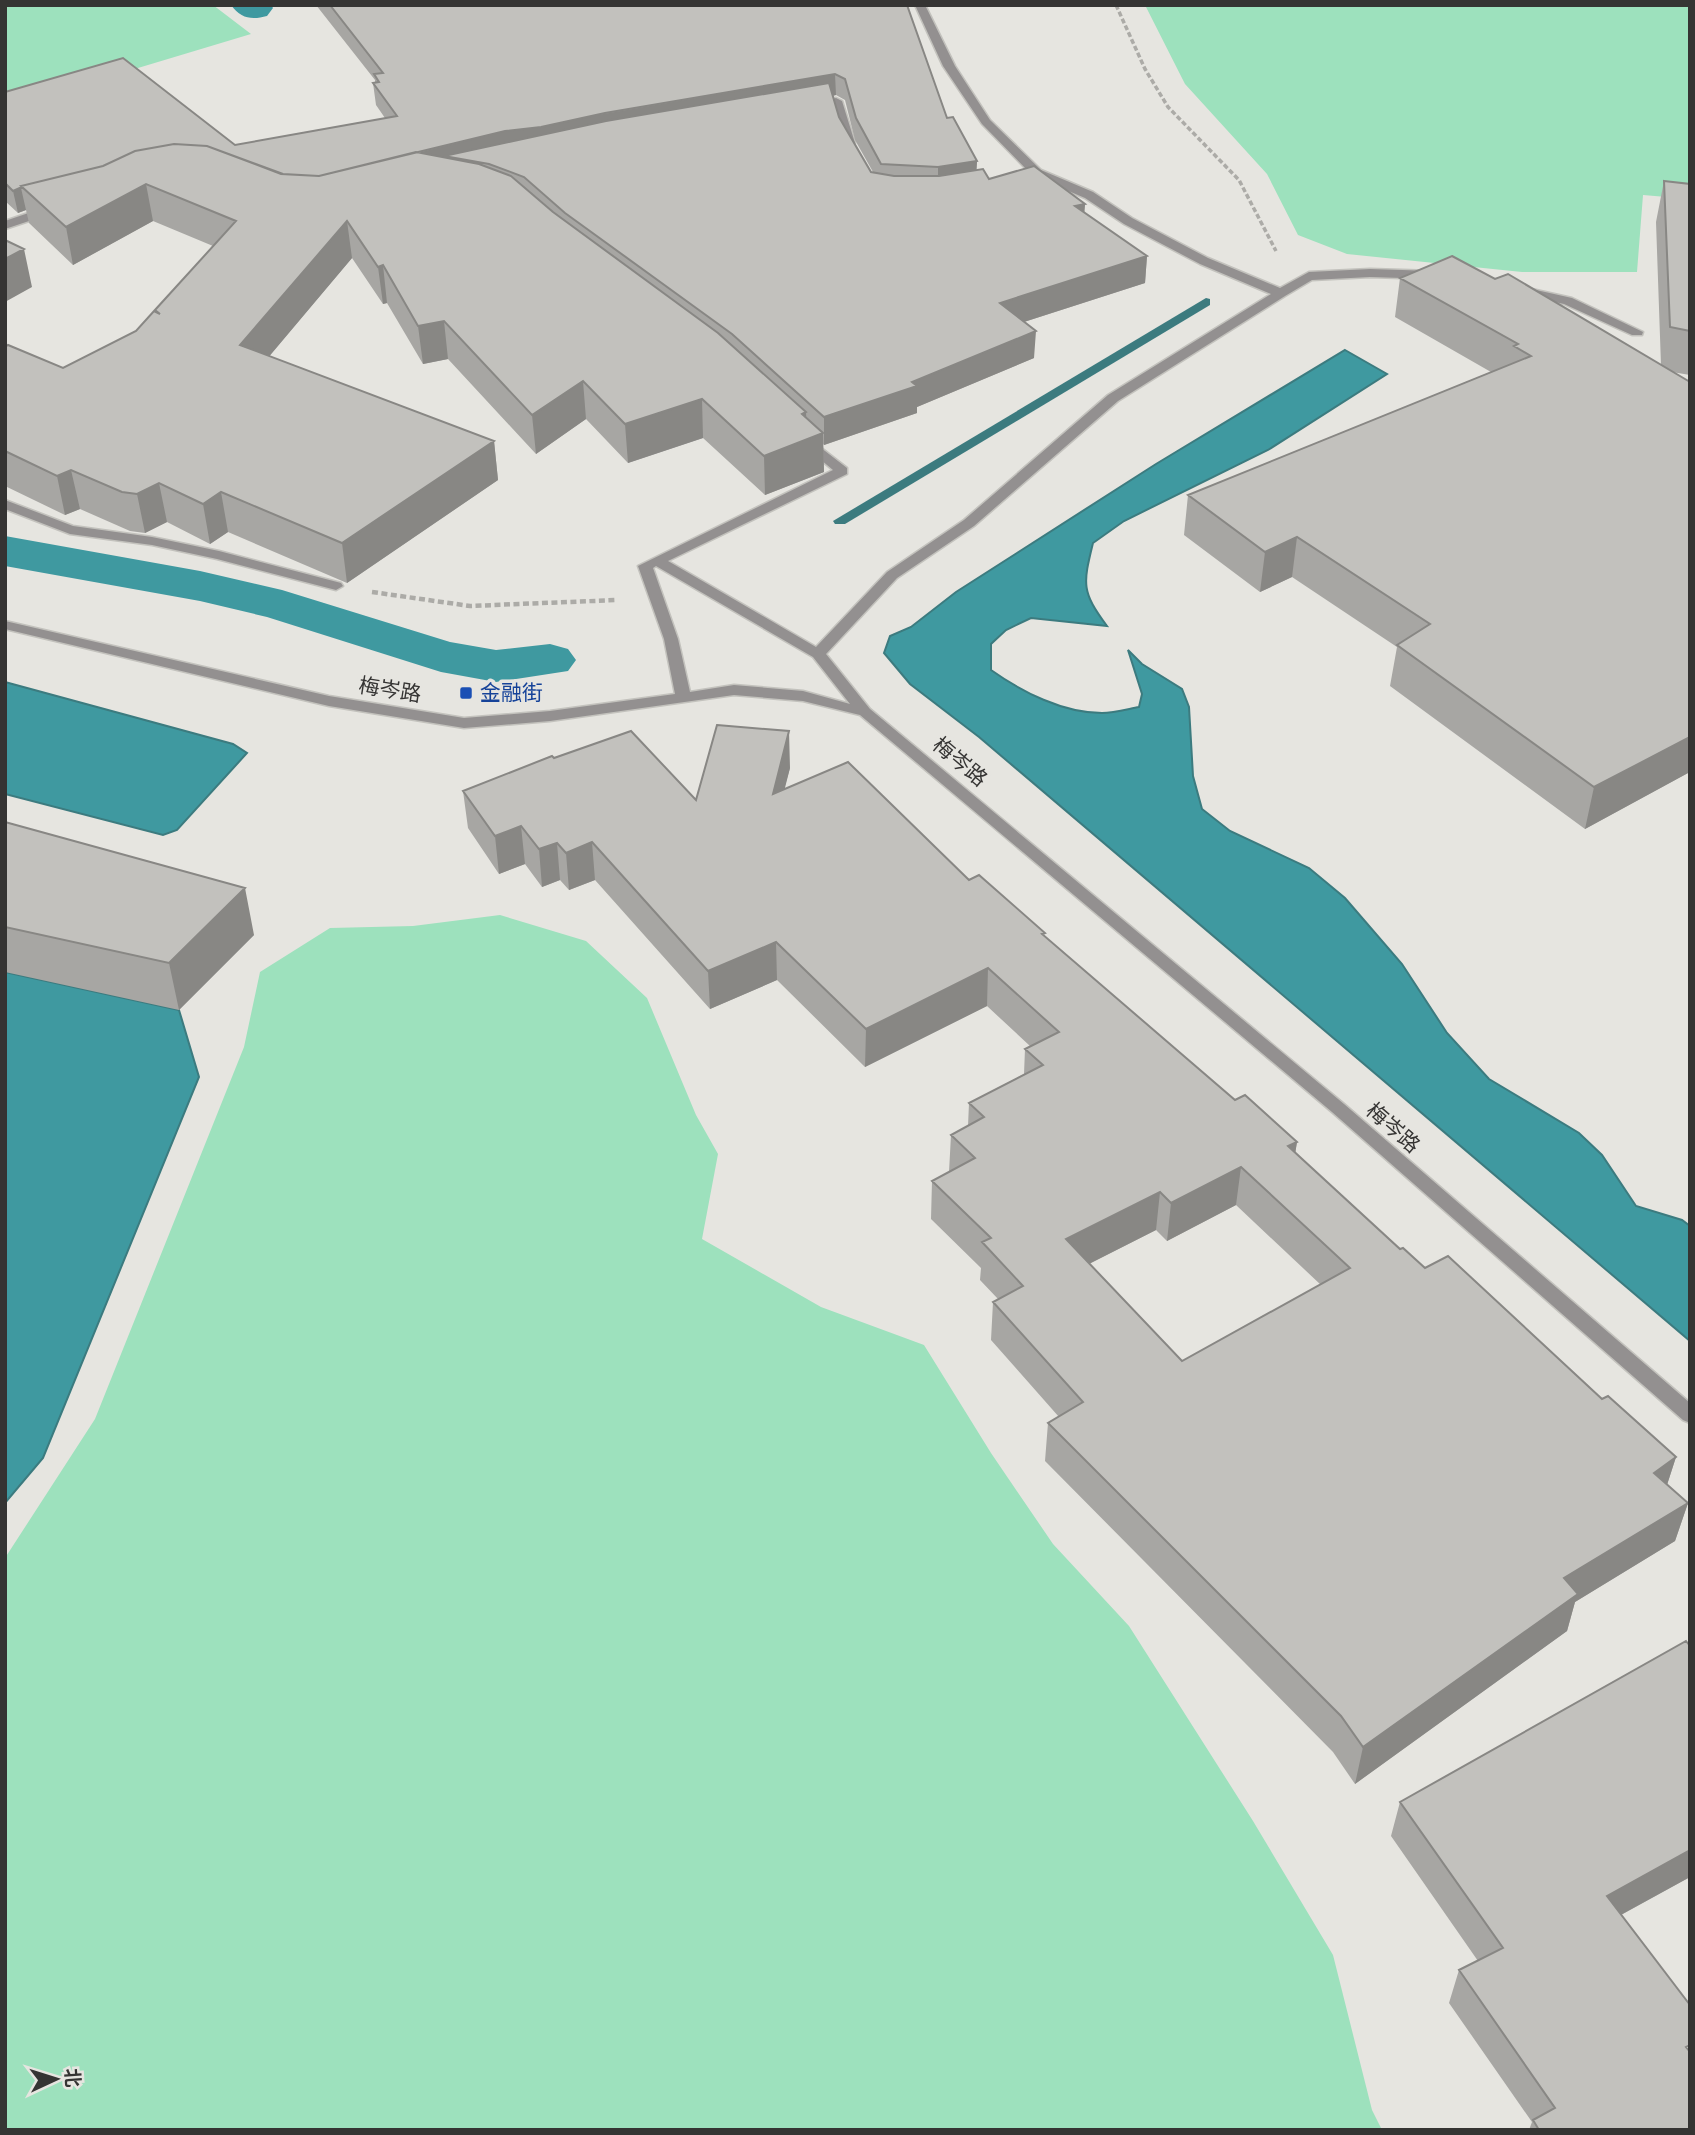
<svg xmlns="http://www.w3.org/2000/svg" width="1695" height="2135" viewBox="0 0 1695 2135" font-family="Rubik,'Noto Sans SC',sans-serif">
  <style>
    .green { fill: #9de1bd }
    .water { fill: #3f99a0; stroke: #3c7b7f; stroke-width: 2 }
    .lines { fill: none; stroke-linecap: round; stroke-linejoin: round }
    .stream { fill: #3c7b7f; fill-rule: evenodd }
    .canal { fill: #3f99a0; fill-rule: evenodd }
    .minor-casing { stroke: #c3c2bd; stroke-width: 3 }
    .path-far1 { stroke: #acaba7; stroke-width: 3.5; stroke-dasharray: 5 2.5; stroke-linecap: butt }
    .path { stroke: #acaba7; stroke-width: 4.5; stroke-dasharray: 6 3.5; stroke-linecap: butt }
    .minor { fill: #939090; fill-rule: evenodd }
    .wall { fill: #a7a6a3; fill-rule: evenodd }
    .shaded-wall { fill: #888784 }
    .building { fill: #c2c1bd; stroke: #888784; stroke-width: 2; fill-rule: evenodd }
    .transit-dot { fill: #1a4fb4; stroke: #e6e5e0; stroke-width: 2.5 }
    .labels { text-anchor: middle; stroke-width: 7; stroke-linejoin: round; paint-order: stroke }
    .street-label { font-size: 21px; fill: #353433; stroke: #e6e5e0 }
    .transit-label { font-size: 21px; fill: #164399; stroke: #e6e5e0; text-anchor: start }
  </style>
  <rect width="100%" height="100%" fill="#e6e5e0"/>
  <path class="green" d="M5 5H213L251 34 5 108Z
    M1145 5H1690V199L1643 195 1637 272H1522L1347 254 1298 235 1267 174 1185 84Z
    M500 915 586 941 647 998 696 1115 718 1154 702 1239 821 1307 924 1345 991 1453 1053 1544 1129 1626 1253 1821 1333 1955 1372 2110 1382 2130H5V1558L95 1419 244 1047 260 972 330 928 413 926Z"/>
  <path class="water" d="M1345 350 1387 374 1268 450 1124 521 1093 543C1083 584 1081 591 1107 626L1031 618 1006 630 991 644V670C1022 692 1063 713 1102 713 1114 713 1128 709 1139 707L1142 694 1128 650 1142 664 1182 689 1189 707 1193 776 1202 809 1230 831 1309 868 1345 898 1402 964 1447 1033 1489 1079 1579 1133 1602 1155 1636 1206 1682 1220 1690 1226V1341L979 737 910 684 884 653 890 636 911 627 956 592 1156 464Z
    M5 682 233 744 247 753 177 830 163 835 5 794Z
    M5 972 179 1010 199 1077 43 1458 5 1503Z"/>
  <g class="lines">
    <path class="stream" d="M1206 298 1210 299V305L845 524H835L833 521Z"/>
    <path class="canal" d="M231 5H271L273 8 267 16C252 20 241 19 231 5Z
      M5 536 200 571 282 590 450 642 496 650 550 644 568 649 576 660 568 671 496 682 441 672 267 617 200 601 5 566Z"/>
    <g class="minor-casing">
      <path id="minor" d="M915 5H925L955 66 990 120 1041 170 1093 192 1132 218 1208 258 1280 288 1309 272 1370 269 1434 271 1440 275 1434 279 1370 277 1312 280 1285 296 1118 401 974 526 897 578 826 654 870 709 1344 1104 1690 1403V1423L1683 1420 1332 1112 860 715 803 701 734 695 550 721 464 728 329 706 5 629V621L329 696 464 718 550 711 675 694 664 639 638 566 833 470 802 444V438L807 437 847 468V474L668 561 816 647 887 572 964 520 1108 395 1271 294 1200 264 1124 224 1085 198 1033 176 982 124 943 66ZM656 566 813 657 850 704 803 691 734 685 690 692 678 639 653 568Z
        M836 98 842 101 855 143 853 145 843 143 832 105 811 108 805 105Z
        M49 206 53 207V213L5 229V221Z
        M1523 287 1572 298 1643 332 1642 335H1632L1564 304 1519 294 1517 291Z
        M5 500 73 526 152 537 219 551 341 583 343 586 336 590 217 559 152 545 70 534 5 509Z"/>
    </g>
    <path class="path-far1" d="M1116 5 1145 69 1168 107 1239 180 1276 251"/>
    <path class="path" d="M372 592 470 606 617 600"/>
    <use href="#minor" class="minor"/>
  </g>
  <path class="wall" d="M316 5H907L947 118 977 161 976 170 989 179 1085 204 1084 213 1147 256 1145 283 1024 322 1034 358 917 407V413L824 445 823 444 824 472 765 495 703 438 628 463 586 419 536 454 448 359 423 364 387 303 383 304 352 258 269 356 494 441 498 480 347 583 228 532 210 544 167 522 145 533 130 531 80 509 65 515 5 486V347L63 368 136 331 156 312 155 310 213 246 153 221 73 265 29 223 26 210 18 213 5 201V92L235 145 385 118 376 105 373 83H375V80ZM836 95 845 100 855 140 873 172H871L839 117 833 96Z
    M1664 181 1690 184V375L1672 372 1690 382V783L1688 773 1585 829 1390 686 1397 647 1292 577 1260 592 1184 535 1188 495 1491 372 1395 317 1400 278 1495 279 1661 365 1656 222Z
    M554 758 696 800 790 768 784 789 969 880 1045 933 1044 936 1235 1100 1297 1142 1295 1153 1400 1249 1602 1399 1676 1457 1667 1485 1688 1503 1675 1541 1575 1602 1567 1631 1355 1784 1333 1752 1045 1461 1048 1423 1059 1417 991 1340 993 1302 998 1299 980 1280 981 1268 931 1219 932 1181 949 1172 951 1135 968 1126 969 1103 1024 1074 1025 1049 1030 1046 987 1006 865 1067 777 980 710 1009 595 880 569 890 560 880 542 887 525 864 499 874 468 828 463 791ZM1236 1205 1321 1285 1182 1361 1089 1264 1156 1230 1167 1241Z
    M5 822 254 935 179 1010 5 972Z
    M1400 1802 1690 1877 1621 1915 1690 2130H1529L1532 2122 1449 2003 1459 1970 1478 1961 1391 1836Z"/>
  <path class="shaded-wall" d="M835 74 836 95 606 135 444 156 445 169 321 177 505 131Z
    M977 161 976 183 938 189V167Z
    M146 184 153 221 73 265 66 227Z
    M21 188 26 210 18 213 13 191Z
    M1085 204 1083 230 1075 206Z
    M347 221 352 258 246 384 240 345Z
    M24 249 32 287 5 302V259Z
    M1147 256 1145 283 999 330 1000 303Z
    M383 265 387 303 383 304 378 267Z
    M444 321 448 359 423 364 418 326Z
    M1036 331 1034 358 917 407V413L824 445V417Z
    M583 381 586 419 536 454 532 415Z
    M702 399 703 438 628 463 625 424Z
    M806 412 807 439 823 433 824 472 765 495 764 456 802 414Z
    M494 441 498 480 347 583 342 543Z
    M71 470 80 509 65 515 57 476Z
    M159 483 167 522 145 533 137 494Z
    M221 492 228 532 210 544 203 504Z
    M1297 537 1292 577 1260 592 1265 552Z
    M789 731 790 768 774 831 773 794Z
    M1690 737V767L1688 773 1585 829 1594 787Z
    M521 826 525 864 499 874 495 836Z
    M592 842 595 880 569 890 566 853Z
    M557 843 560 880 542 887 539 849Z
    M245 888 254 935 179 1010 169 963Z
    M776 942 777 980 710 1009 708 971Z
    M988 968 987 1006 865 1067 866 1029Z
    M1297 1142 1291 1180 1288 1146Z
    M1241 1167 1236 1205 1167 1241 1171 1203Z
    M1160 1192 1156 1230 1063 1277 1066 1239Z
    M1676 1457 1664 1494 1654 1473Z
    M1688 1503 1675 1541 1575 1602 1567 1631 1355 1784 1363 1747 1564 1578Z
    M1690 1850V1877L1595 1929 1607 1896Z"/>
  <path class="building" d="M330 5H907L947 118 953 117 977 161 938 167 881 164 856 118 845 79 835 74 605 113 541 127 505 131 319 176 283 174 207 146 174 144 135 151 103 166 21 186 22 187 13 191 5 183V92L123 58 235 145 397 116 373 83 379 82 374 74 383 73Z
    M829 83 839 117 871 172 894 176H939L983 169 989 179 1034 166 1085 204 1075 206 1147 256 1000 303 1036 331 912 382 917 386 824 417 732 334 565 213 524 177 489 164 444 156 606 121Z
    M174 144 207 146 281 174 319 176 416 152 479 164 511 176 553 212 718 333 806 412 802 414 823 433 764 456 702 399 625 424 583 381 532 415 444 321 418 326 383 265 378 267 347 221 240 345 494 441 342 543 221 492 203 504 159 483 137 494 122 492 71 470 57 476 5 451V347L8 345 63 368 136 331 154 311 160 314 155 310 236 221 146 184 66 227 21 186 103 166 135 151Z
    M1664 181 1690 184V331L1670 327Z
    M5 240 24 249 5 259Z
    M1452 256 1495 279 1508 274 1690 382V737L1594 787 1397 645 1430 624 1297 537 1265 552 1188 495 1531 356 1514 346 1518 344 1400 278Z
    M717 725 789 731 773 794 848 762 969 880 979 875 1045 933 1042 934 1235 1100 1245 1095 1297 1142 1288 1146 1400 1249 1403 1248 1425 1268 1448 1256 1602 1399 1608 1396 1676 1457 1654 1473 1688 1503 1564 1578 1578 1594 1363 1747 1341 1716 1048 1423 1083 1402 993 1302 1023 1286 982 1242 991 1238 932 1181 975 1158 951 1135 984 1117 969 1103 1043 1065 1025 1049 1059 1032 988 968 866 1029 776 942 708 971 592 842 566 853 557 843 539 849 521 826 495 836 463 791 552 756 554 758 631 731 696 800ZM1241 1167 1350 1268 1182 1361 1066 1239 1160 1192 1171 1203Z
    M5 822 245 888 169 963 5 927Z
    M1686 1641 1690 1646V1850L1607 1896 1690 2005V2045L1686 2047 1690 2052V2130H1539L1533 2120 1555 2108 1459 1970 1503 1948 1400 1802Z"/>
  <rect class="transit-dot" x="459" y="686" width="14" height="14" rx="3.5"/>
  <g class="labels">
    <g class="street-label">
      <text transform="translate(390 690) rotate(9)" y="7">梅岑路</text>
      <text transform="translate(960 762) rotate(40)" y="7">梅岑路</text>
      <text transform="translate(1393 1128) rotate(41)" y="7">梅岑路</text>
    </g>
    <g class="transit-label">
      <text x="480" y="700">金融街</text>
    </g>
  </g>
  <rect width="1695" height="2135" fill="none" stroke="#353433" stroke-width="14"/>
  <g transform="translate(56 2079) rotate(86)" stroke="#e6e5e0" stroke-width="5" paint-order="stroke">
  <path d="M0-5L12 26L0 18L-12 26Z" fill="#353433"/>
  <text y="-10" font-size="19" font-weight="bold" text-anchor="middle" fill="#353433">北</text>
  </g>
</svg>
